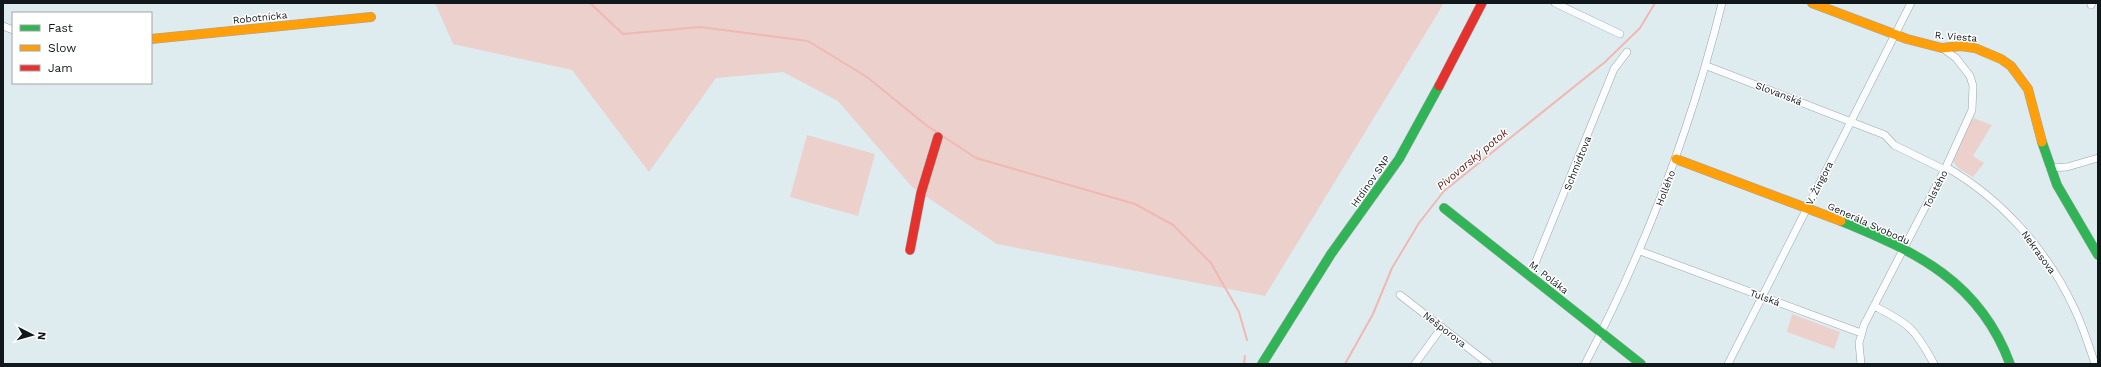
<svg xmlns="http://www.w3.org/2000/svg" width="2101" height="367" viewBox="0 0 2101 367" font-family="'Work Sans',sans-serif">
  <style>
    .green { fill: #ebd0cc }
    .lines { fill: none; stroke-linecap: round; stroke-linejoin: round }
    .stream { stroke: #f0b8b0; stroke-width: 2 }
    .street-casing { stroke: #9ca6aa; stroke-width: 8 }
    .fast-casing { stroke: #9ca6aa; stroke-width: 10 }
    .slow-casing { stroke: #9ca6aa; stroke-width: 10 }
    .jam-casing { stroke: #9ca6aa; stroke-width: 10 }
    .street { stroke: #fafcfd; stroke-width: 7 }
    .fast { stroke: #30b455; stroke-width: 9 }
    .slow { stroke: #ff9f0a; stroke-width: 9 }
    .jam { stroke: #e5322d; stroke-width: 9 }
    .labels { text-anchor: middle; stroke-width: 3; stroke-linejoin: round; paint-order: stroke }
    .street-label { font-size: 10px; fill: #10181b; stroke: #fff }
    .water-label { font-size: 11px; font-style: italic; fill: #5d130c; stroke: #fff }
  </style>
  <rect width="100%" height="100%" fill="#deecf0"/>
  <path class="green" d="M435 3H1444L1265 296 997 244 912 187 838 101 783 72 716 78 649 172 572 70 453 44Z
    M1973 118 1992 125 1973 156 1984 163 1973 177 1958 168 1952 159Z
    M807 135 875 154 858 216 790 197Z
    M1792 314 1840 332 1834 349 1787 332Z"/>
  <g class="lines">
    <path class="stream" d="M590 3 623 34 700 27 808 41 867 77 926 125 976 158 1135 204 1173 225 1211 263 1239 312 1247 340
      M1244 364 1245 356
      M1345 364 1373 314 1392 268 1419 223 1444 191 1605 62 1640 28 1655 3"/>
    <g class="street-casing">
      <path id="street" d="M1555 3 1620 34
        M2091 5 2092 3
        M3 26 13 30
        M1707 66 1885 135 1894 145 1945 170
        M1946 167C2002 199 2048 251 2075 310 2083 327 2089 346 2095 364
        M2050 168 2067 167 2098 158
        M1640 251 1861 333
        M1530 276 1614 69 1627 52
        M1400 295 1489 364
        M1874 306C1910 324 1915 329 1934 364
        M1415 364 1442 327
        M1585 364C1645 249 1691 129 1722 3
        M1728 364 1911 3
        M1861 364 1859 343 1864 325 1946 167 1972 110 1973 86 1970 76 1956 58 1942 48"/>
    </g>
    <g class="fast-casing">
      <path id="fast" d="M2042 142 2057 185 2098 255
        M1444 208 1641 364
        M1841 221C1917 252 1980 282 2010 364
        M1262 364 1331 254 1399 159 1439 86"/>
    </g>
    <g class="slow-casing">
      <path id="slow" d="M1812 3 1907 39 1942 48 1961 46 1975 48 2001 59 2011 66 2028 89 2042 142
        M151 39 371 17
        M1676 159 1841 221"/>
    </g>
    <g class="jam-casing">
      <path id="jam" d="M1439 86 1482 3
        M910 250 921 193 938 137"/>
    </g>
    <use href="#street" class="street"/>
    <use href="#fast" class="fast"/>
    <use href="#slow" class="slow"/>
    <use href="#jam" class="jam"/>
  </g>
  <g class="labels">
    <g class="street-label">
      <text transform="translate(260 17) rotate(-6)" y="4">Robotnícka</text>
      <text transform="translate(1956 36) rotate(5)" y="4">R. Viesta</text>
      <text transform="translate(1779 93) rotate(21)" y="4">Slovanská</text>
      <text transform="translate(1577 163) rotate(-68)" y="4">Schmidtova</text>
      <text transform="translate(1370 181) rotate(-55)" y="4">Hrdinov SNP</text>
      <text transform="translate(1819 183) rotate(-63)" y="4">V. Žingora</text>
      <text transform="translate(1665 188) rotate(-69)" y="4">Hollého</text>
      <text transform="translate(1935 189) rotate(-63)" y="4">Tolstého</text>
      <text transform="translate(1869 223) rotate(24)" y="4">Generála Svobodu</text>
      <text transform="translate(2039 252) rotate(54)" y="4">Nekrasova</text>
      <text transform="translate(1549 277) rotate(38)" y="4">M. Poláka</text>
      <text transform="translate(1765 297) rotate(20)" y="4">Tulská</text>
      <text transform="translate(1445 329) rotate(38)" y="4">Nešporova</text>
    </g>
    <g class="water-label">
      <text transform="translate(1472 159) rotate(-40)" y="4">Pivovarský potok</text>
    </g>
  </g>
  <rect width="2101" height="367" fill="none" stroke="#10181b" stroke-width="8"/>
  <rect x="12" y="12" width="140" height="72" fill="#ffffff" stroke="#9fa3a4"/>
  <rect x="20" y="25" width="20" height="6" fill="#30b455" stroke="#9fa3a4"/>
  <text x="48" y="32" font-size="12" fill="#10181b">Fast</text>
  <rect x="20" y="45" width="20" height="6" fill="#ff9f0a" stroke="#9fa3a4"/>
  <text x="48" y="52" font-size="12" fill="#10181b">Slow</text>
  <rect x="20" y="65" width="20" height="6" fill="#e5322d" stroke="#9fa3a4"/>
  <text x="48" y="72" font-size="12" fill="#10181b">Jam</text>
  <g transform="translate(32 335) rotate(96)" stroke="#ffffff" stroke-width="3" paint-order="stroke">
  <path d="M0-3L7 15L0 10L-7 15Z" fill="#10181b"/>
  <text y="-6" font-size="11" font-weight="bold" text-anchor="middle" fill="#10181b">N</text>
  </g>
</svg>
